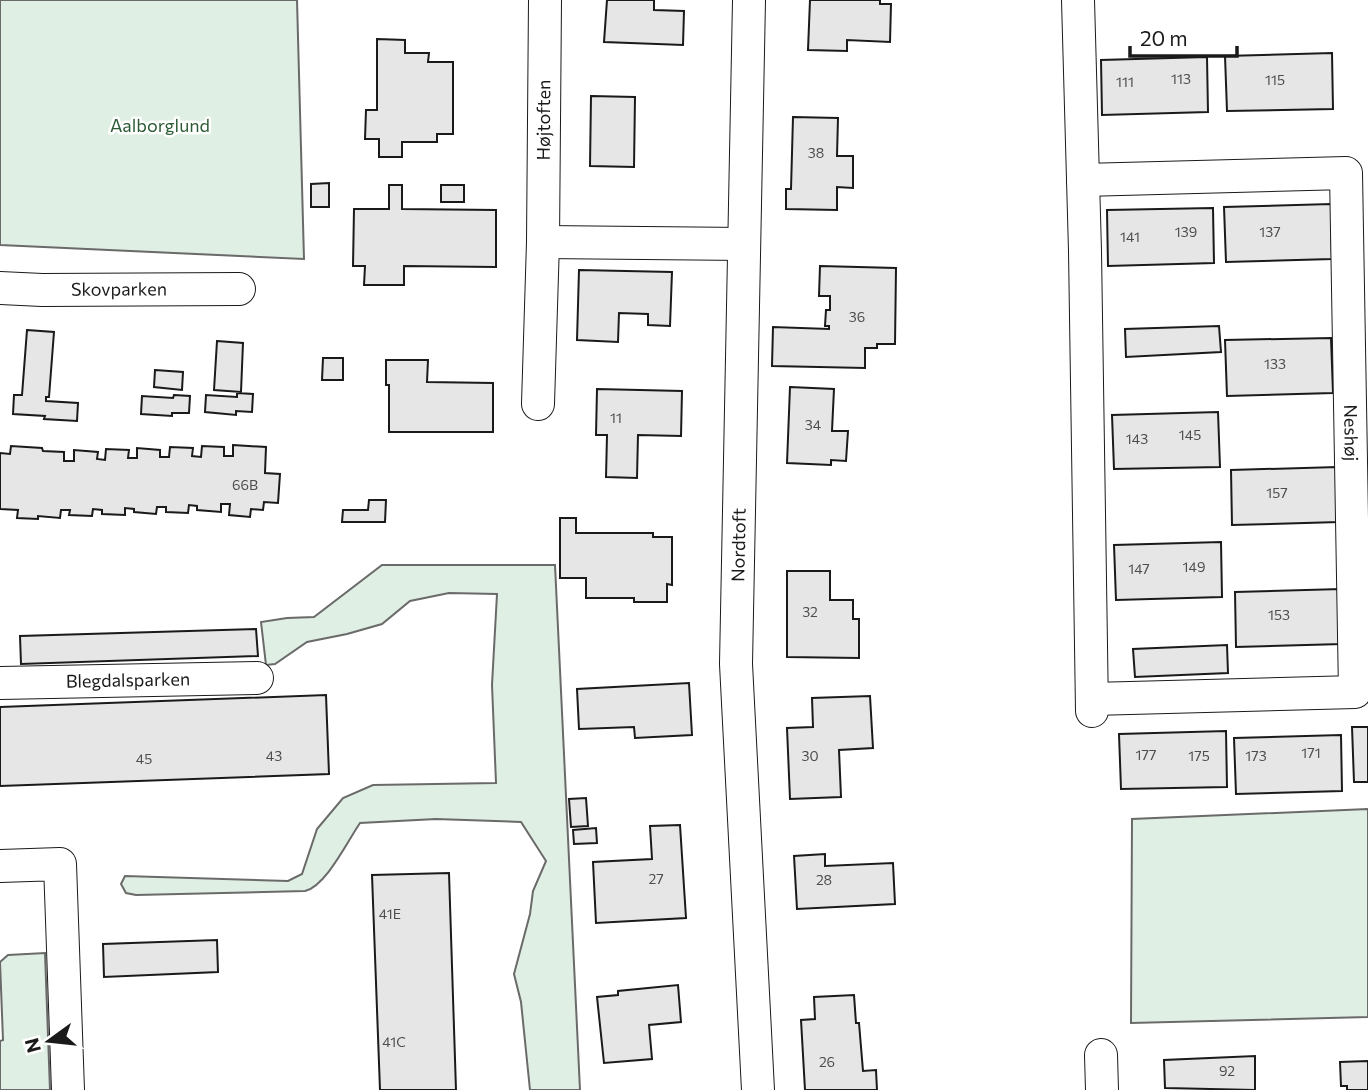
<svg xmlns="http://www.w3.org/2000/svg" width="1368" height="1090" viewBox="0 0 1368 1090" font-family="Commissioner,sans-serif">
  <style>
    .green { fill: #e0efe3; stroke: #6a6a6a; stroke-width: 2 }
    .building { fill: #e6e6e6; stroke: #1a1a1a; stroke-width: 2 }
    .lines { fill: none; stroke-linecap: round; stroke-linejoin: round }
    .street-casing { stroke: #1a1a1a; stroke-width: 34 }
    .street { stroke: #fff; stroke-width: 32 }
    .labels { text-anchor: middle; stroke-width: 5; stroke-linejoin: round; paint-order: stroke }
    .number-label { font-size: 14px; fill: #4d4d4d }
    .street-label { font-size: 18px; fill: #1a1a1a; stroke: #fff }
    .park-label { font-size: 18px; fill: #2b5a34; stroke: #fff }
  </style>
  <rect width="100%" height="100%" fill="#fff"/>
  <path class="green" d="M0 0H297L304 259 0 245Z
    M382 565H555L580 1090H530L521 1002 514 974 530 914 533 891 546 861 521 822 436 819 360 823C347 842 326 886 305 891L136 895 126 893 121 884 125 876 288 881 302 874 317 829 343 798 373 785 496 783 492 685 497 594 449 593 410 601 382 624 347 634 307 642 275 664 266 665 261 622 287 618 314 617Z
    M1368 809V1017L1131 1023 1132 819Z
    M45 953 50 1090H0V1041L3 1040 0 962 8 955Z"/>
  <path class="building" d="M607 0H654V10L684 11 683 45 604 42Z
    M810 0H880V4H891L890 42 847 40V51L808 50Z
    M377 39 405 40V53H429L428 62H453V134H437V142H402V157H379V139H365L366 110H377Z
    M1332 53 1333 109 1227 111 1225 56Z
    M1207 57 1208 112 1102 115 1101 60Z
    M591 96 635 97 634 167 590 166Z
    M793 117 838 118 837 156H853V188L837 187V210L786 209V189H791Z
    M329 183V207H311V184Z
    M389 185H402V209L496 210V267L404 266V285H364L365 266H353L354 209H389Z
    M441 185H464V202H441Z
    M1331 204 1332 259 1226 262 1224 207Z
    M1213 208 1214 263 1108 266 1107 210Z
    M820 266 896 268 895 344H877V348H865V368L772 366 773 327 829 329V326H825L826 310H830V296H819Z
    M579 270 672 272 670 326 648 325V314L619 313 618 342 577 340Z
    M1219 326 1221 352 1126 357 1125 329Z
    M27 330 54 332 49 397H46V401L78 403 77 421 44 419 45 416 13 414 14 395H22Z
    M1331 338 1333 393 1227 396 1225 340Z
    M217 341 243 343 241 392 214 390Z
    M323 358H343V380H322Z
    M386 360H428L427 382 493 383V432H389V385H386Z
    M155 370 183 372 182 390 154 387Z
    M790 387 834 389 832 431H848L846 461 831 460V465L787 463Z
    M597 389 682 391 681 436 638 435 637 478 606 477 607 435H596Z
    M237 393 253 394 252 412 236 411V415L205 412 206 395 237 397Z
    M174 395 190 396 189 413H172V416L141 414 142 396 173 398Z
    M1218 412 1220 467 1114 469 1112 415Z
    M233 445 266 447 265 473 280 474 278 503 264 502 263 510 251 509 250 517 229 515 230 504H221V512L197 510V506L189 505 188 513 166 512V507H157L156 514 134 512V509L125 508V515L102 514V510L93 509 92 516 69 515 70 510H61L60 518 38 516V519L17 518 18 510 0 509V453L10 454 11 446 42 448 43 451 64 452V461H74V450L98 452 97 459 105 460 106 449 129 450 128 458H137V448L160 450V457H169L170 447 193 448 192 456 201 457 202 446 224 447V456H233Z
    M1337 467 1339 522 1232 525 1231 470Z
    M369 500H386L385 522H342L343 510H368Z
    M560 518H576V533H653V537H672V585L667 584V602H634V598H586V578H560Z
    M1221 542 1222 597 1116 600 1114 545Z
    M787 571H830V600H853V619H859V658L787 657Z
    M1341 589 1342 644 1236 647 1235 592Z
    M256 629 258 656 21 664 20 636Z
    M1227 645 1228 673 1135 677 1133 649Z
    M689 683 692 735 635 738 634 727 579 729 577 689Z
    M326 695 329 774 0 786V707Z
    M870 696 873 748 839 750 841 797 790 799 787 728 813 727 812 698Z
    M1352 727H1368V782H1354Z
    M1226 731 1227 787 1121 789 1119 734Z
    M1341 735 1342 791 1236 794 1234 738Z
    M586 798 588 826 571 827 569 799Z
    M680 825 686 918 596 923 593 862 652 859 650 826Z
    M596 828 597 843 574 844 573 830Z
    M825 854V866L893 863 895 904 797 909 794 856Z
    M449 873 456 1090H380L372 875Z
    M217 940 218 972 104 977 103 944Z
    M678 985 681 1022 649 1025 652 1059 604 1063 597 997 618 995V991Z
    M854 995 856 1023H859L863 1071 876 1070 877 1090H805L801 1020 815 1019 814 997Z
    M1255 1056V1090L1165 1088 1164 1060Z
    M1368 1061V1090H1347V1086H1341L1340 1062Z"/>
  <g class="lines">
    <g class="street-casing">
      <g id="street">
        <path d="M749 0 736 664 758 1090"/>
        <path d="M1078 0 1085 251 1092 711"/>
        <path id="s1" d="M1083 180 1346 173 1355 692 1092 699"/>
        <path d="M543 242 744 244"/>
        <path id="s2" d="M0 288 42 290 239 289"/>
        <path id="s3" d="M538 404 543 242 545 0"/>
        <path id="s4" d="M0 683 257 678"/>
        <path d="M0 866 60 864 68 1090"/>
        <path d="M1101 1055 1102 1090"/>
      </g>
    </g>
    <use href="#street" class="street"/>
  </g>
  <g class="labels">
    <g class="number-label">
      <text x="1181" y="84">113</text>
      <text x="1275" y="85">115</text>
      <text x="1125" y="87">111</text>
      <text x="816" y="158">38</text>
      <text x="1186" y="237">139</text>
      <text x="1270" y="237">137</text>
      <text x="1130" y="242">141</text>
      <text x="857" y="322">36</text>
      <text x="1275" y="369">133</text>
      <text x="616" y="423">11</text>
      <text x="813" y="430">34</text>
      <text x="1190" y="440">145</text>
      <text x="1137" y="444">143</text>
      <text x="245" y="490">66B</text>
      <text x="1277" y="498">157</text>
      <text x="1194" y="572">149</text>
      <text x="1139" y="574">147</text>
      <text x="810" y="617">32</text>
      <text x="1279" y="620">153</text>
      <text x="1311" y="758">171</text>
      <text x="1146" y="760">177</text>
      <text x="274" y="761">43</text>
      <text x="810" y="761">30</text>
      <text x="1199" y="761">175</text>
      <text x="1256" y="761">173</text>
      <text x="144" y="764">45</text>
      <text x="656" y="884">27</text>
      <text x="824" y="885">28</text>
      <text x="390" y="919">41E</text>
      <text x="394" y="1047">41C</text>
      <text x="827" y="1067">26</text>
      <text x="1227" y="1076">92</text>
    </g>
    <g class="street-label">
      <text dy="6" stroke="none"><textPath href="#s3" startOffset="284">Højtoften</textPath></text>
      <text dy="6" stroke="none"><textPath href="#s2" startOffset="119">Skovparken</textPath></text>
      <text dy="6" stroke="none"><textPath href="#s1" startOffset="523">Neshøj</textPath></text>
      <text transform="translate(739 545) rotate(-89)" y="6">Nordtoft</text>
      <text dy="6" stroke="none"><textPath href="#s4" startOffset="128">Blegdalsparken</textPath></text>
    </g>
    <g class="park-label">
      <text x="160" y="132">Aalborglund</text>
    </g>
  </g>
  <g transform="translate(49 1041) rotate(255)" stroke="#ffffff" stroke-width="5" paint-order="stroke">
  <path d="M0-5L12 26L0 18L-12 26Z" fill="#1a1a1a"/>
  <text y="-10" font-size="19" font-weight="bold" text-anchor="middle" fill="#1a1a1a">N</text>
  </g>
  <path d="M1130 46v10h107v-10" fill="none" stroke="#1a1a1a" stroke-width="3.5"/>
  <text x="1140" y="46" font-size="21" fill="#1a1a1a" stroke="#ffffff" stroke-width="5" paint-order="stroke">20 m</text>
</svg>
